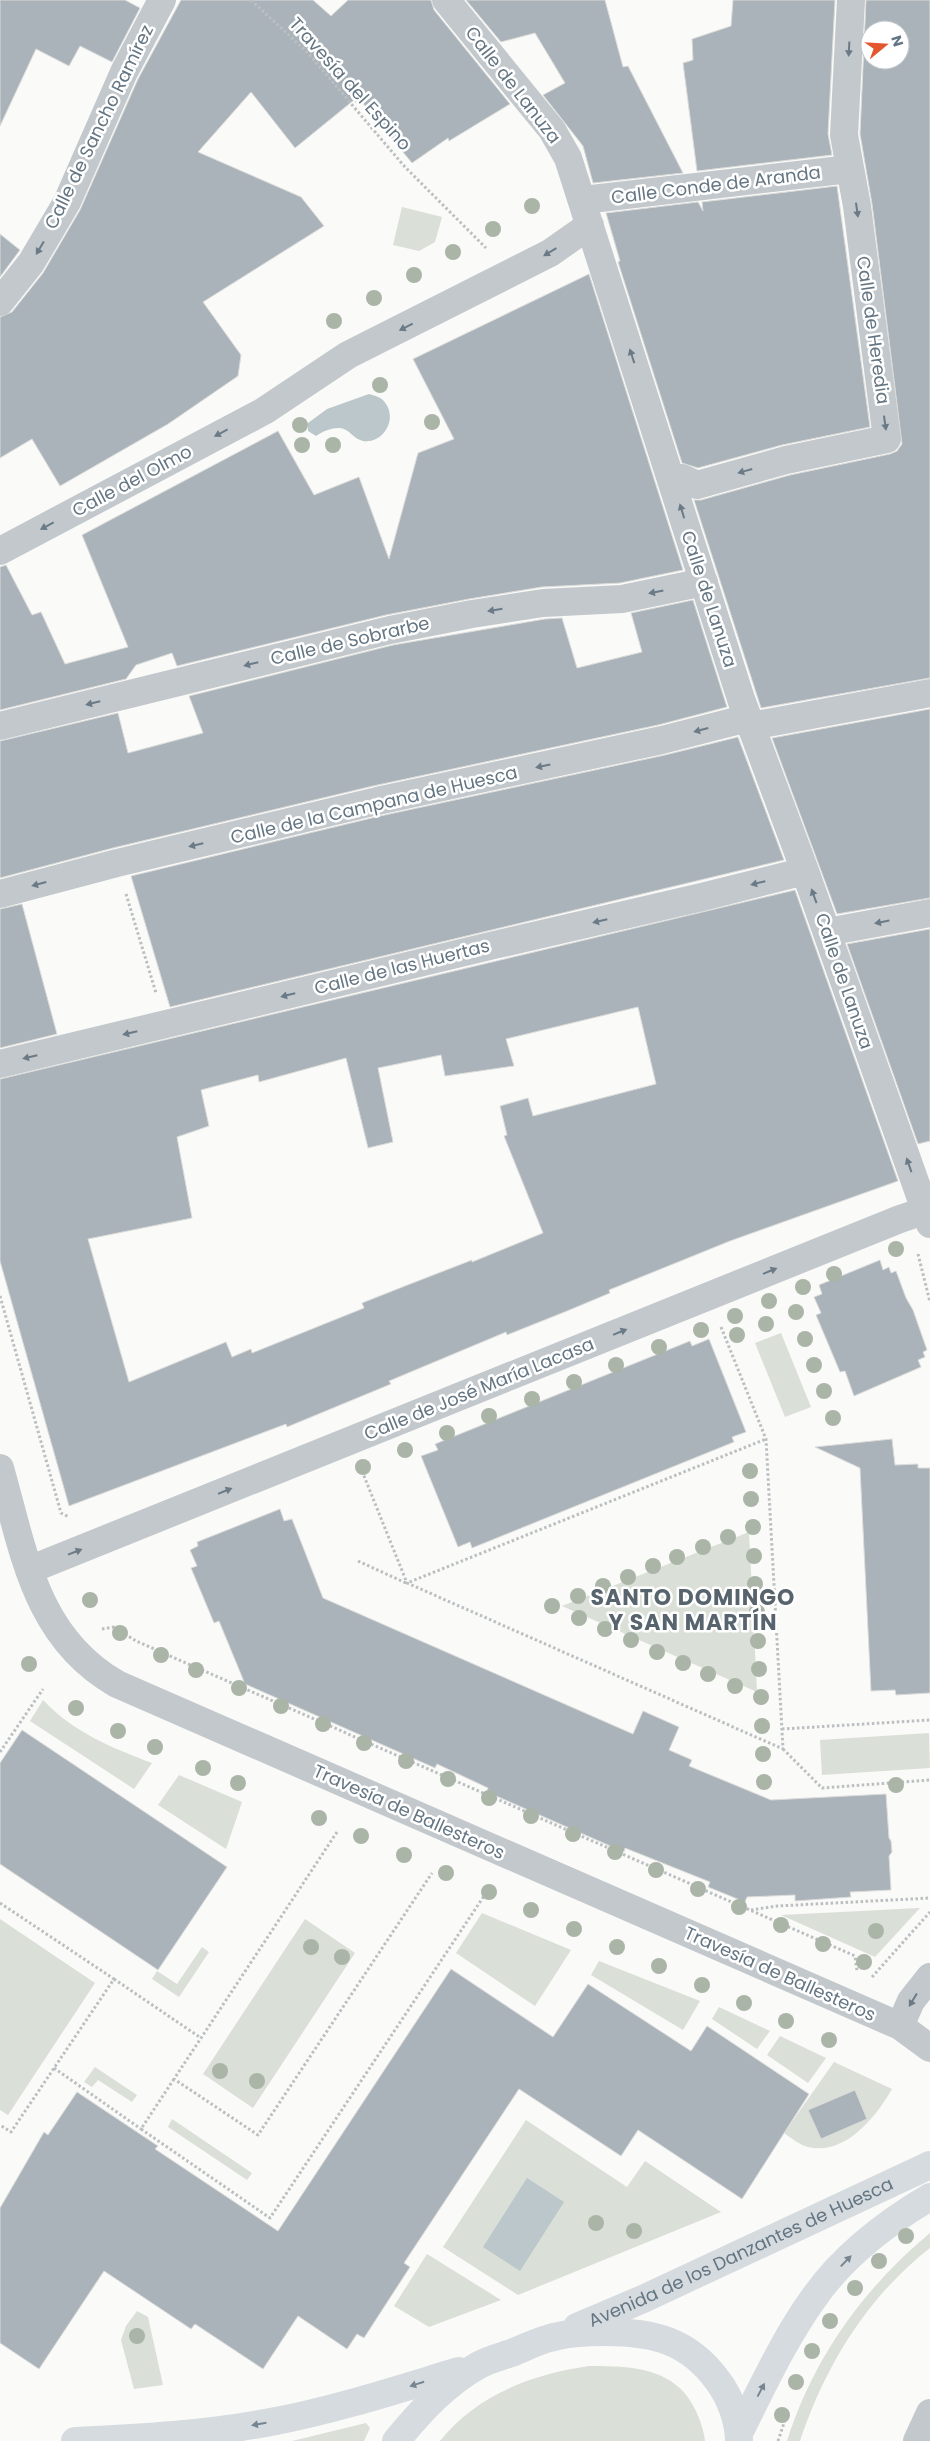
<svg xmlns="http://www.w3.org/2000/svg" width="930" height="2441" viewBox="0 0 930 2441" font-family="Poppins,sans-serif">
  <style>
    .green { fill: #dadfd7 }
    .water { fill: #bbc7cb }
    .building { fill: #aab3b9; stroke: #dcdcda; fill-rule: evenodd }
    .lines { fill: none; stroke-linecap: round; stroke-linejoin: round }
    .path { stroke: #bbbfc2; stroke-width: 3; stroke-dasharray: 2.5 2.5; stroke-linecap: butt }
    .minor { stroke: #c3c8cc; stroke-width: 28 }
    .major { stroke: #d6dbdf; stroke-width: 28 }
    .tree { fill: #aab4a7 }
    .oneway { fill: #6a7a87 }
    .oneway2 { fill: #768591 }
    .labels { text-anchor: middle; stroke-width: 5; stroke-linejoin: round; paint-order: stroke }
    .street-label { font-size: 18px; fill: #657683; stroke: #fff }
    .district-label { font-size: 22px; font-weight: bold; letter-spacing: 1px; fill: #57646e; stroke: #fff }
  </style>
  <rect width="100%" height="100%" fill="#fafaf8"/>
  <path class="green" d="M402 207 442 217 435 242 419 251 393 245Z
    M781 1333 811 1407 785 1417 755 1343Z
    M749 1532 757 1692 562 1606Z
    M43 1700C73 1732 112 1748 152 1763L134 1789 30 1721Z
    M929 1733 930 1768 822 1775 820 1740Z
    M179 1775 242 1802 226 1849 158 1805Z
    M920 1908 875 1957 781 1915Z
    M482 1913 571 1950 535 2006 456 1953Z
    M0 1919 95 1983 8 2115 0 2110Z
    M305 1919 355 1953 253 2108 203 2074Z
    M202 1947 209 1952 179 1997 152 1979 157 1971 177 1984Z
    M599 1961 700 2001 683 2030 591 1975Z
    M719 2007 770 2031 757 2049 712 2019Z
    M780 2036 826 2058 808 2083 767 2055Z
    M834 2062 892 2089C876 2117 845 2156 808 2147 800 2145 791 2138 784 2133Z
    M95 2067 137 2095 132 2102 98 2080 92 2087 84 2082Z
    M172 2119 252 2173 247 2180 168 2127Z
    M526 2120 627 2187 645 2161 721 2212 518 2295 443 2247Z
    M930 2233V2248C867 2297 825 2366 800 2441H787C814 2357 863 2289 930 2233Z
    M427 2254 501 2300 429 2327 394 2306Z
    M137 2311 148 2317 163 2385 134 2389 121 2340 126 2326Z
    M589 2366C631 2366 676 2367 696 2411 700 2420 704 2431 705 2441H440C476 2395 533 2374 589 2366Z
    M366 2423 370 2428 364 2441H292Z"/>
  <path class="water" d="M369 394C376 396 382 397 386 404 397 420 383 444 363 441 353 439 349 428 339 428 331 428 323 431 316 436L308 431V423L327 409Z
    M527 2178 564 2202 520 2271 483 2247Z"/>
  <path class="building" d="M0 0H125L140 8 112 62 80 46 69 66 36 49 0 126Z
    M181 0H313L331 16 348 0H431L434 10 510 104 449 141 448 138 412 163 361 101 357 104 354 100 295 148 251 92 198 152 301 197 324 226 203 302 241 355 238 376 168 424 60 486 32 439 0 458V317L12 312 43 273 80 210 138 79Z
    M466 0H605L623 67 628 66 683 173 593 183 583 146 543 95 565 83 535 33 501 42Z
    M733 0H835L828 134 832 155 697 171 683 63 693 60 692 39 731 26Z
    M866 0H930V678L761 708 694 500H701L790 475 890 454 897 451 902 444 872 204 860 134ZM870 30H900V60H870Z
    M837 186 870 427 782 445 698 468 682 463 618 262 620 261 606 213 698 202 703 211 702 202Z
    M0 234 20 250 0 277Z
    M589 274 683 570 620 583 542 587 469 599 386 615 177 666 172 653 136 665 126 679 0 710V567L6 565 32 615 41 612 65 664 128 647 82 535 278 431 314 495 359 477 389 559 418 453 454 439 413 359Z
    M693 600 727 707 658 725 373 786 113 848 0 878V741L118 713 128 753 203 733 189 696 393 645 545 619 562 618 577 668 642 652 631 613Z
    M930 709V898L837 914 772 738Z
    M738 737 784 860 170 1007 131 876 380 816 665 755Z
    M795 890 898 1181 730 1241 609 1290 610 1293 567 1311 507 1335 506 1332 389 1381 391 1384 287 1427 286 1424 69 1506 0 1261V1079ZM638 1007 656 1084 533 1116 528 1098 500 1106 507 1135 504 1136 543 1233 472 1262V1260L405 1286 362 1303 364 1308 252 1353 251 1349 232 1357 226 1342 129 1382 88 1239 192 1218 177 1137 209 1126 201 1090 258 1075 259 1082 346 1058 368 1148 393 1142 378 1068 441 1055 445 1076 514 1066 506 1039Z
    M22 904 57 1034 0 1048V909Z
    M930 929V1141L918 1144 847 944Z
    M880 1260 883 1270 889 1267 891 1273 896 1271 906 1298 913 1310 927 1350 923 1352 925 1357 918 1360 921 1367 854 1396 845 1371 840 1372 816 1315 821 1313 814 1297 822 1294 819 1285Z
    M709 1339 746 1432 732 1437 734 1442 472 1548 470 1542 458 1547 421 1456 438 1450 435 1444 690 1341 692 1346Z
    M892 1439 895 1465 918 1464V1468H930V1693L896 1695 895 1690 871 1691 860 1468 815 1447Z
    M280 1509 284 1521 292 1519 323 1598 633 1734 643 1711 679 1727 669 1750 692 1760 689 1766 771 1800 886 1794 889 1838 891 1841 892 1852 889 1856 891 1890 850 1892 851 1897 795 1901V1895L747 1897 745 1902 708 1887 710 1882 625 1848 624 1852 487 1792 488 1788 437 1764 435 1768 245 1684 219 1621 214 1623 191 1568 197 1566 190 1550 198 1546 197 1542Z
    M22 1730 227 1867 158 1970 0 1864V1763Z
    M451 1969 553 2037 588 1984 691 2051 707 2026 809 2094 742 2199 638 2130 621 2156 519 2089 404 2263 410 2267 364 2338 357 2334 347 2349 298 2316 263 2369 195 2324 191 2329 104 2271 39 2369 0 2343V2208L44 2132 48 2135 77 2092 158 2146 155 2149 278 2231Z
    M855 2090 867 2119 821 2139 808 2110Z"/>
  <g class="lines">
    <path class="path" d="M251 0 307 52 405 167 486 248
      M126 894 156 993
      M918 1254 930 1302
      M0 1296 61 1513 69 1517
      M721 1327 766 1439 783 1749 407 1583 766 1439
      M362 1471 407 1583
      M358 1561 406 1583
      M102 1629 114 1627 136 1641 855 1956 857 1971
      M782 1729 930 1720
      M783 1749 822 1788 930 1780
      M0 1752 43 1689
      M337 1832 174 2079 258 2135 432 1873
      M0 1903 114 1979 11 2132 0 2125
      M751 1910 777 1906 930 1898
      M872 1977 930 1912
      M114 1979 201 2038
      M54 2068 141 2129
      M174 2079 141 2129 270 2218 484 1896
      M778 2441 785 2420"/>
    <path class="minor" d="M446 0 552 130 568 158 741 699 805 871 930 1224
      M583 200 850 169
      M0 302 31 263 67 202 124 72 162 0
      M672 480 682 478 697 485 786 460 887 439 857 206 844 135 851 0
      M0 551 264 411 348 355 550 253 590 225
      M0 726 390 630 472 614 543 603 622 599 704 582
      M751 726 930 693
      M0 894 117 863 377 801 662 740 748 718
      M827 932 930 913
      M0 1064 494 945 702 897 805 871
      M0 1468C24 1552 35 1637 117 1684L900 2026 930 2048
      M29 1570 900 1219 930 1209
      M900 2026 911 2001 930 1977
      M917 2441 930 2413"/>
    <g class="major">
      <path id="s1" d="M577 2327 643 2299 930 2165"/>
      <path d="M739 2433C762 2388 783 2341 813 2299 842 2257 886 2223 930 2197"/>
      <path d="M75 2441C143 2438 210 2434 276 2421 338 2409 399 2389 459 2371"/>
      <path d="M396 2441C420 2412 445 2384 479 2365 490 2359 503 2356 514 2352 526 2347 538 2341 550 2338 567 2333 587 2332 606 2332 654 2332 689 2341 718 2381 730 2397 739 2421 739 2441"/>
    </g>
  </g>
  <g class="tree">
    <circle cx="532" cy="206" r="8"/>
    <circle cx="493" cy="229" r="8"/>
    <circle cx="453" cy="252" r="8"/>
    <circle cx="414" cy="275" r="8"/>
    <circle cx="374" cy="298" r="8"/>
    <circle cx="334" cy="321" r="8"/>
    <circle cx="380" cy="385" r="8"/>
    <circle cx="432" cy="422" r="8"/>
    <circle cx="300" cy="425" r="8"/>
    <circle cx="302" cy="445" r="8"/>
    <circle cx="333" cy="445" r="8"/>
    <circle cx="896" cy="1249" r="8"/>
    <circle cx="834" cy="1274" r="8"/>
    <circle cx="803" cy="1287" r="8"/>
    <circle cx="769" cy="1301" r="8"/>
    <circle cx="796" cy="1312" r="8"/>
    <circle cx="735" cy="1316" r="8"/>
    <circle cx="766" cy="1324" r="8"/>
    <circle cx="701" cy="1330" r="8"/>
    <circle cx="737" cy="1335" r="8"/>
    <circle cx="805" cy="1339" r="8"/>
    <circle cx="659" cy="1347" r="8"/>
    <circle cx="616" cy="1365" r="8"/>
    <circle cx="814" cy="1365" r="8"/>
    <circle cx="574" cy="1382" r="8"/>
    <circle cx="824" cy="1391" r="8"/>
    <circle cx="532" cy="1399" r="8"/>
    <circle cx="489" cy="1416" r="8"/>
    <circle cx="833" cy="1418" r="8"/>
    <circle cx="447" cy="1433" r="8"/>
    <circle cx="405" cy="1450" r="8"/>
    <circle cx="363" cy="1467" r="8"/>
    <circle cx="750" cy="1471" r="8"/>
    <circle cx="751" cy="1499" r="8"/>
    <circle cx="753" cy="1527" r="8"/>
    <circle cx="728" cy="1537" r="8"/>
    <circle cx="703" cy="1547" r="8"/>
    <circle cx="754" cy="1556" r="8"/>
    <circle cx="677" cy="1557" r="8"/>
    <circle cx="653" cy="1566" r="8"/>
    <circle cx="628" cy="1577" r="8"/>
    <circle cx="755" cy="1584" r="8"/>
    <circle cx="603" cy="1586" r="8"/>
    <circle cx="578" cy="1596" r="8"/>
    <circle cx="90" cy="1600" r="8"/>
    <circle cx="552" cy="1606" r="8"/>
    <circle cx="757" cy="1612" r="8"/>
    <circle cx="579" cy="1618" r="8"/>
    <circle cx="605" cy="1629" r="8"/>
    <circle cx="120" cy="1633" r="8"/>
    <circle cx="631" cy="1640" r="8"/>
    <circle cx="758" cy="1641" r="8"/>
    <circle cx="657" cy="1652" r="8"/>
    <circle cx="161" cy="1655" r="8"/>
    <circle cx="683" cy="1663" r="8"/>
    <circle cx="29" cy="1664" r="8"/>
    <circle cx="759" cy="1669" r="8"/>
    <circle cx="196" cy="1670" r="8"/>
    <circle cx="708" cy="1674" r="8"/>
    <circle cx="735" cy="1686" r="8"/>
    <circle cx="239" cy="1688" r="8"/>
    <circle cx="761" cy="1697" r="8"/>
    <circle cx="281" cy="1706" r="8"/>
    <circle cx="76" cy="1708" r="8"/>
    <circle cx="323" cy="1724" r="8"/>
    <circle cx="762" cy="1726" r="8"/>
    <circle cx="118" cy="1731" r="8"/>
    <circle cx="364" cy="1743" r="8"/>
    <circle cx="155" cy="1747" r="8"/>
    <circle cx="763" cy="1754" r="8"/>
    <circle cx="406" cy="1761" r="8"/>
    <circle cx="203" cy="1768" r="8"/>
    <circle cx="448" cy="1779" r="8"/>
    <circle cx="764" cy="1782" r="8"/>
    <circle cx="238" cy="1783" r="8"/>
    <circle cx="896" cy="1785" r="8"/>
    <circle cx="489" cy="1798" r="8"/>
    <circle cx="531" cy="1816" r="8"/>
    <circle cx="319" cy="1818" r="8"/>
    <circle cx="573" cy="1834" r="8"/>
    <circle cx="361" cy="1836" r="8"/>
    <circle cx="615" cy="1852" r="8"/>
    <circle cx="404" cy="1855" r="8"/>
    <circle cx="656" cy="1870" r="8"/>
    <circle cx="446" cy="1873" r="8"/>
    <circle cx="698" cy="1889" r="8"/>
    <circle cx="489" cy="1892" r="8"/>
    <circle cx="739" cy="1907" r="8"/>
    <circle cx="531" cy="1910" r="8"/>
    <circle cx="781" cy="1925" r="8"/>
    <circle cx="574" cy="1929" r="8"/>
    <circle cx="876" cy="1931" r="8"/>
    <circle cx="823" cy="1944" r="8"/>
    <circle cx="311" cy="1947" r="8"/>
    <circle cx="617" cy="1947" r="8"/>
    <circle cx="342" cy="1957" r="8"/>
    <circle cx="864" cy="1962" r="8"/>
    <circle cx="659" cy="1966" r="8"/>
    <circle cx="702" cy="1985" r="8"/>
    <circle cx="744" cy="2003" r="8"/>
    <circle cx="786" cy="2021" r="8"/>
    <circle cx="829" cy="2040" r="8"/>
    <circle cx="220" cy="2071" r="8"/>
    <circle cx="257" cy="2081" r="8"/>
    <circle cx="596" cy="2223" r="8"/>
    <circle cx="634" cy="2231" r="8"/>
    <circle cx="906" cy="2236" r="8"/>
    <circle cx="879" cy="2261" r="8"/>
    <circle cx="855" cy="2288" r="8"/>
    <circle cx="830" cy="2321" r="8"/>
    <circle cx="137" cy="2336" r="8"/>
    <circle cx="812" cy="2351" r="8"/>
    <circle cx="796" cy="2382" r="8"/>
    <circle cx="782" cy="2415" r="8"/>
  </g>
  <defs><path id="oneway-solid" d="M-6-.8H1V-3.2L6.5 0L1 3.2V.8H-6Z" transform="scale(1.25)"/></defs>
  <g class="oneway">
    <use href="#oneway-solid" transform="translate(849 49) rotate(93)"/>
    <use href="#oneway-solid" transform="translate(857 210) rotate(82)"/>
    <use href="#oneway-solid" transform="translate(40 248) rotate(121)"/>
    <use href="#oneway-solid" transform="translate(550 252) rotate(149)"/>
    <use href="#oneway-solid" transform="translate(406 327) rotate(153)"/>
    <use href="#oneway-solid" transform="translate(632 356) rotate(-108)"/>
    <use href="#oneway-solid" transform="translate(885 423) rotate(82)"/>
    <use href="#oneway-solid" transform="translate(221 433) rotate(152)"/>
    <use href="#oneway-solid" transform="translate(745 471) rotate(164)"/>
    <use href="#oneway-solid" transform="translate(682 511) rotate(-107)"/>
    <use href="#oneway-solid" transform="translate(47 526) rotate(152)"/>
    <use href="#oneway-solid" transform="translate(656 592) rotate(169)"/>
    <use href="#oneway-solid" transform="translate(495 610) rotate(171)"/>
    <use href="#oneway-solid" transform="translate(251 664) rotate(166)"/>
    <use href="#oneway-solid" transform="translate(93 703) rotate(166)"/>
    <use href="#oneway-solid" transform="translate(701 730) rotate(165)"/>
    <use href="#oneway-solid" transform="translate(543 766) rotate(168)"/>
    <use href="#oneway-solid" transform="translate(196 845) rotate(167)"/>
    <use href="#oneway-solid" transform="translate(758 883) rotate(166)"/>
    <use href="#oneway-solid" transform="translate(39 884) rotate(165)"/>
    <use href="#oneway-solid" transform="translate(814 896) rotate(-110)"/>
    <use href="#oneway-solid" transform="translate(600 921) rotate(167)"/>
    <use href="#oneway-solid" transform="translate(882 922) rotate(169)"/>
    <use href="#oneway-solid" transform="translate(288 995) rotate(166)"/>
    <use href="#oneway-solid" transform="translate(130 1033) rotate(167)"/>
    <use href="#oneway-solid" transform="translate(30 1057) rotate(167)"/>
    <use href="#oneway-solid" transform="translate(909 1165) rotate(-109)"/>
    <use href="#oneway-solid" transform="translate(770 1271) rotate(-22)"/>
    <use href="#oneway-solid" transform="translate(620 1332) rotate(-22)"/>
    <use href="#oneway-solid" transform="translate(225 1491) rotate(-22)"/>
    <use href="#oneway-solid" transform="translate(75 1552) rotate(-21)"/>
    <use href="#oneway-solid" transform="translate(913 2000) rotate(121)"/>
  </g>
  <g class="oneway2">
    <use href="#oneway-solid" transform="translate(846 2261) rotate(-46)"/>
    <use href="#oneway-solid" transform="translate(417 2384) rotate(163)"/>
    <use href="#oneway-solid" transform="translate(761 2390) rotate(-62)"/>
    <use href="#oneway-solid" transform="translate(259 2424) rotate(170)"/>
  </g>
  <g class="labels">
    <g class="street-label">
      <text transform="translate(350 84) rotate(48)" y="6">Travesía del Espino</text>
      <text transform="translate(513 85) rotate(52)" y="6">Calle de Lanuza</text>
      <text transform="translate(99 127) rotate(-64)" y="6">Calle de Sancho Ramírez</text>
      <text transform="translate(716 185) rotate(-7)" y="6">Calle Conde de Aranda</text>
      <text transform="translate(873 330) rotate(82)" y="6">Calle de Heredia</text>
      <text transform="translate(132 481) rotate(-28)" y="6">Calle del Olmo</text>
      <text transform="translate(709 599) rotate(72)" y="6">Calle de Lanuza</text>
      <text transform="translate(350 641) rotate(-13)" y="6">Calle de Sobrarbe</text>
      <text transform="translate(374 805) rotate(-13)" y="6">Calle de la Campana de Huesca</text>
      <text transform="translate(402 967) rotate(-14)" y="6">Calle de las Huertas</text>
      <text transform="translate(844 981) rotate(71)" y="6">Calle de Lanuza</text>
      <text transform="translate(479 1389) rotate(-22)" y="6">Calle de José María Lacasa</text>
      <text transform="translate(409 1812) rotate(24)" y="6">Travesía de Ballesteros</text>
      <text transform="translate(780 1974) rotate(24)" y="6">Travesía de Ballesteros</text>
      <text dy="6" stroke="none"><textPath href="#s1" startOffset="180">Avenida de los Danzantes de Huesca</textPath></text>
    </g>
    <g class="district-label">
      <text x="693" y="1605">SANTO DOMINGO<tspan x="693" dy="25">Y SAN MARTÍN</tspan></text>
    </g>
  </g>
  <g transform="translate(885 45) rotate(72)"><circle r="24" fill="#ffffff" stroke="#c1c8cd"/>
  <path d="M0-4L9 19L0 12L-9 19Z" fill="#e4572e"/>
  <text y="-8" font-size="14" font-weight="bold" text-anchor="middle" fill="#657683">N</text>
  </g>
</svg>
